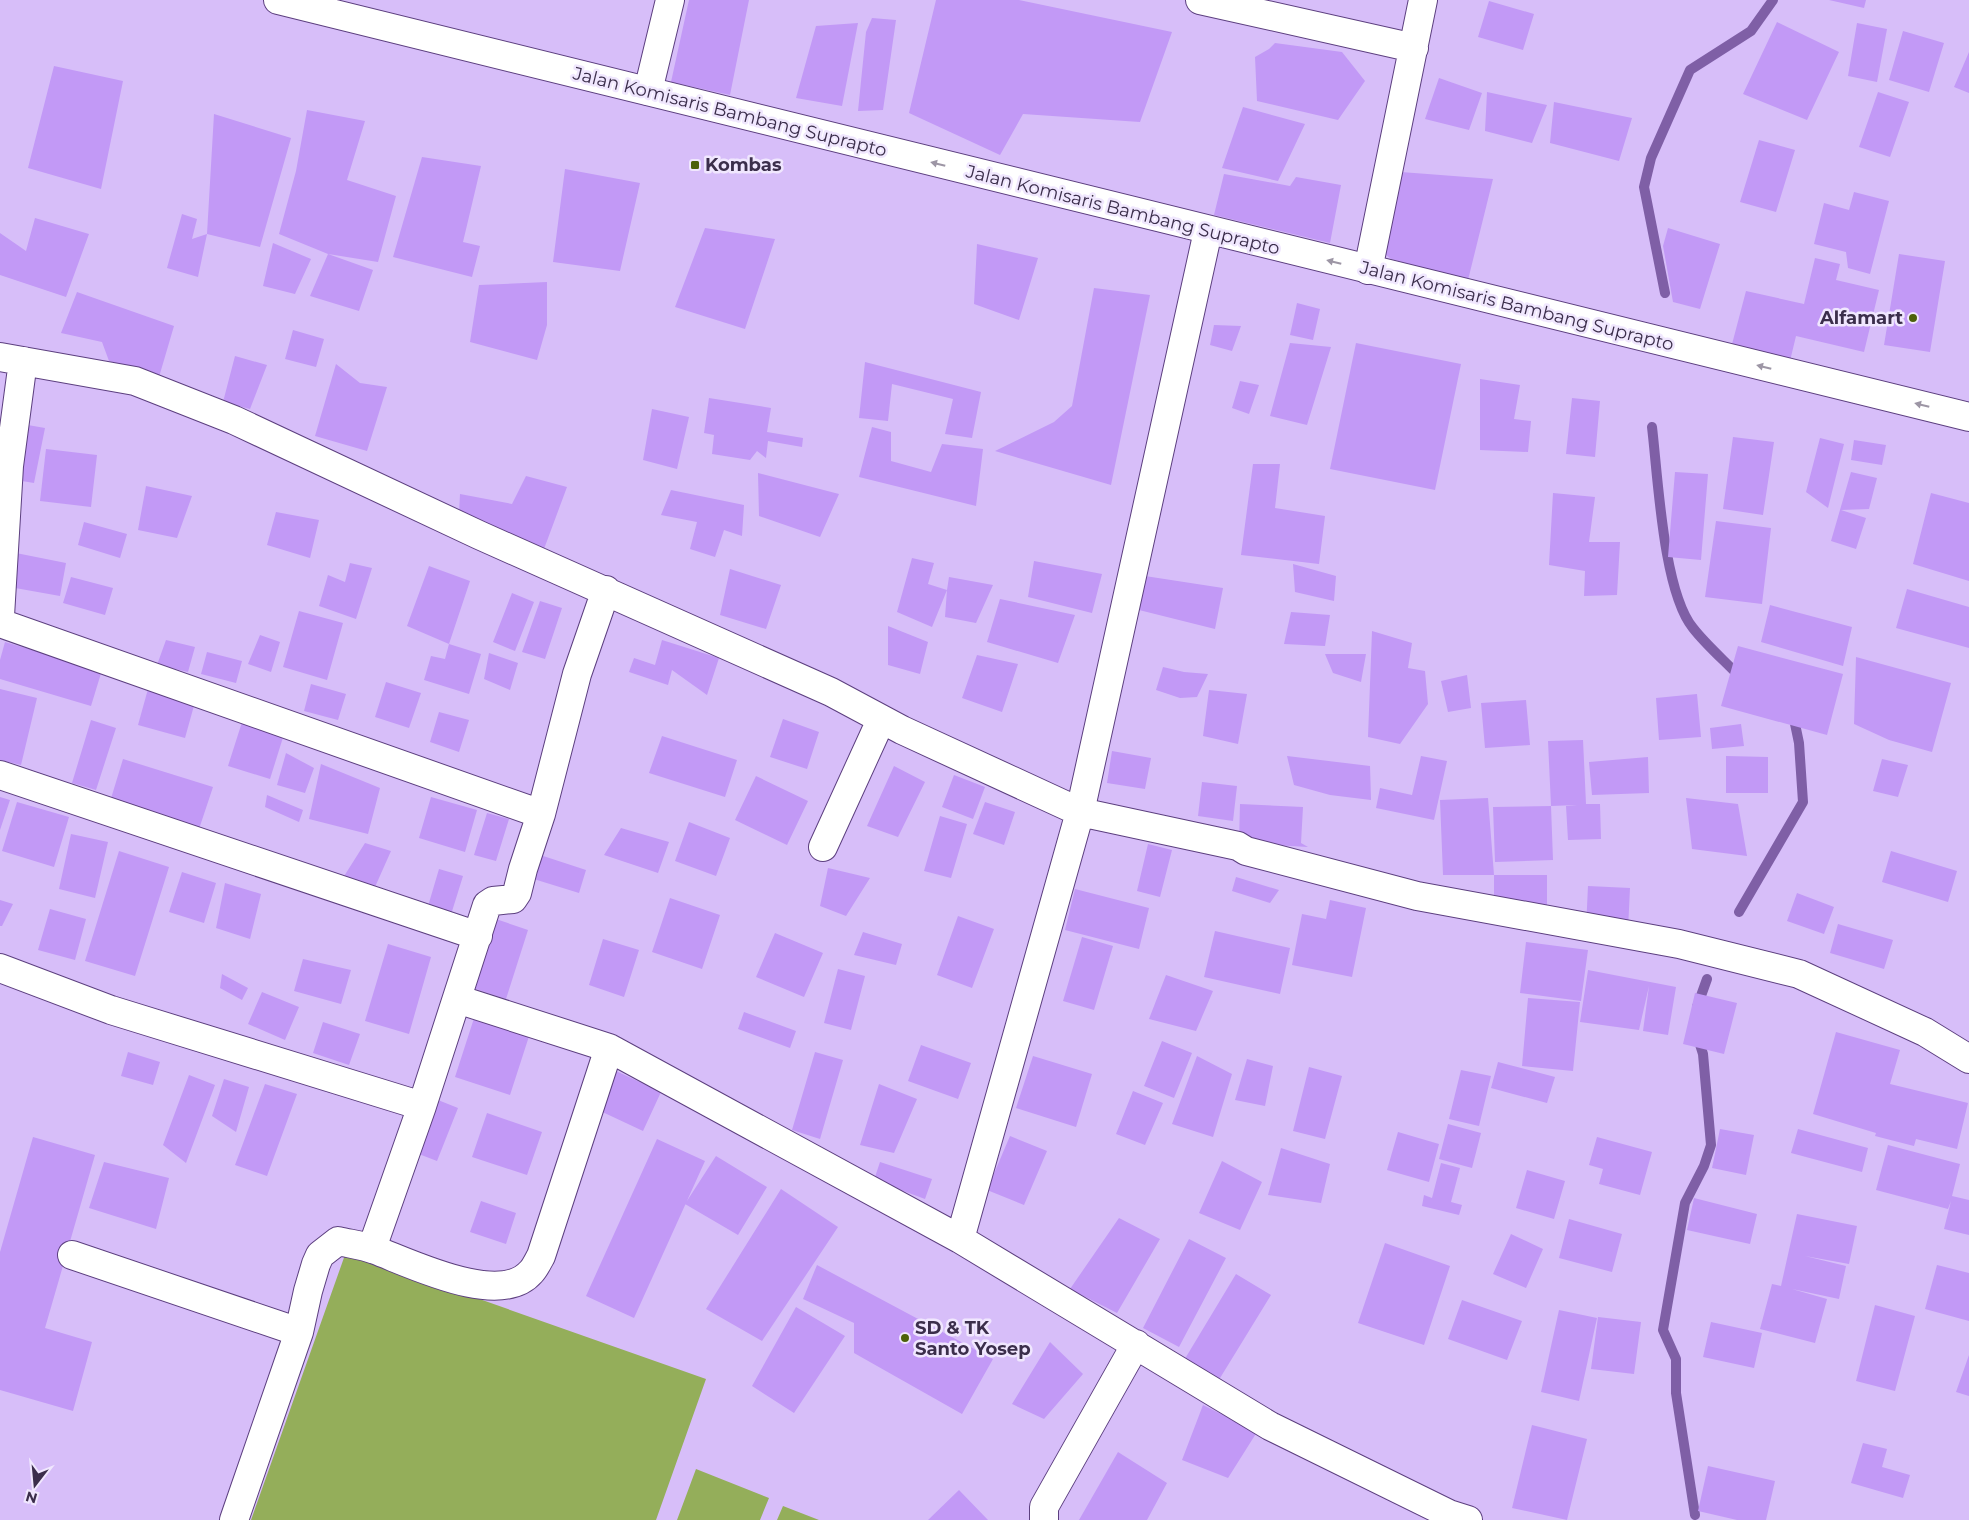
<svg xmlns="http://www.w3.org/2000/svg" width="1969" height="1520" viewBox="0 0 1969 1520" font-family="Montserrat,sans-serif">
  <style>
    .green { fill: #94ae5a }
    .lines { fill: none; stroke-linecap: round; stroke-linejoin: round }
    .stream { stroke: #7f5fa6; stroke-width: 10 }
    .building { fill: #c299f6 }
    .minor-casing { stroke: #5c3f7f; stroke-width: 30 }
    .major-casing { stroke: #5c3f7f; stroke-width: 30 }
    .minor { stroke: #fff; stroke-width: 28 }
    .major { stroke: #fff; stroke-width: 28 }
    .oneway { fill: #9d96a5 }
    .poi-dot { fill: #4c610b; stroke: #f0e7fe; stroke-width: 2 }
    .labels { text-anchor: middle; stroke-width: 5; stroke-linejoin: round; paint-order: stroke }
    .street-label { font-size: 18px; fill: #3b2e4b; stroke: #f0e7fe }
    .poi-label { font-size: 18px; font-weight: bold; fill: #3b2e4b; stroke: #f0e7fe; text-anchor: start }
  </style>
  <rect width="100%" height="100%" fill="#d7bef9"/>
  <path class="green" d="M346 1252 706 1379 656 1520H251Z
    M696 1469 769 1498 760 1520H677Z
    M783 1506 819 1520H777Z"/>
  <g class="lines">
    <path class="stream" d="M1665 293 1644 187 1651 158 1690 70 1751 31 1773 0
      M1652 427C1658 477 1663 591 1693 628 1707 646 1725 661 1741 678
      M1739 912 1803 802 1799 743 1794 719 1790 716
      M1697 1007 1707 979
      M1695 1515 1676 1393V1359L1663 1330 1685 1203 1704 1166 1711 1145 1703 1054 1697 1035"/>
  </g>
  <path class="building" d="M689 0H749L730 95 671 82Z
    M936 0H1019L1172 32 1140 122 1023 114 1000 155 909 113Z
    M1829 0H1866L1864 8Z
    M1489 1 1534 14 1523 50 1478 37Z
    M872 18 896 20 883 110 858 111 866 32Z
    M1777 22 1839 52 1807 120 1743 94Z
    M858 23 842 106 796 98 816 26Z
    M1857 23 1887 29 1877 82 1848 76Z
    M1903 31 1944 43 1929 92 1889 80Z
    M1275 43 1342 52 1365 81 1338 120 1257 101 1255 57 1269 49Z
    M1969 52V93L1954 87Z
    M54 66 123 81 101 189 28 168Z
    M1439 78 1482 93 1469 130 1425 119Z
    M1487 92 1547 105 1532 143 1485 131Z
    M1878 92 1909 102 1890 157 1859 147Z
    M1554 102 1632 118 1619 161 1550 143Z
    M1243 107 1305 124 1278 181 1222 168Z
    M307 110 365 121 347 180 396 196 378 262 328 254 279 234 296 171Z
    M214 114 291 138 260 247 207 234Z
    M1759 140 1795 150 1776 212 1740 202Z
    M422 157 481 166 463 242 480 246 472 277 393 257Z
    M565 169 640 183 620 271 553 262Z
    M1401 172 1493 179 1468 280 1391 259 1379 249Z
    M1224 174 1290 186 1296 177 1341 185 1330 243 1214 215Z
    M1854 192 1889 201 1870 274 1848 268 1846 252 1814 244 1824 203 1849 210Z
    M182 214 197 219 192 239 207 234 198 277 167 268Z
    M35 218 89 234 66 297 0 275V233L26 251Z
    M705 228 775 239 745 329 675 307Z
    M1668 228 1720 244 1700 309 1673 302 1663 246Z
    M273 243 311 259 295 294 263 286Z
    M977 244 1038 258 1019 320 974 304Z
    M328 254 373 270 359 311 310 296Z
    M1899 254 1945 261 1930 352 1884 345Z
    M1815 258 1840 264 1836 280 1879 290 1864 352 1796 336 1790 361 1731 348 1746 291 1804 304Z
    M547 282V325L537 360 470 342 479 285Z
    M1094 288 1150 295 1111 485 995 451 1054 422 1072 406Z
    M77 292 174 326 159 377 109 361 102 342 61 333Z
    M1297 303 1320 309 1313 340 1290 335Z
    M1214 325 1241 326 1232 351 1210 345Z
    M293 330 324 339 316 367 285 359Z
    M1290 343 1331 347 1307 425 1270 416Z
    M1356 343 1461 364 1435 490 1330 469Z
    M235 356 267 365 250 409 223 402Z
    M865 362 981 392 972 438 945 434 953 399 892 384 888 421 859 418Z
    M336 364 360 383 387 387 367 451 315 436Z
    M1480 379 1520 385 1514 419 1531 421 1528 452 1480 450Z
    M1240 381 1259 385 1249 414 1232 408Z
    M709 398 771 408 767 432 803 438 802 447 768 441 766 458 757 451 750 460 712 454 714 435 704 433Z
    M1572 398 1600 401 1595 457 1566 454Z
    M652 409 689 417 677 469 643 460Z
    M22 424 45 428 34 483 10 479Z
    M872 427 891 432V461L931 472 942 444 983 449 976 506 859 477Z
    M1733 437 1774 442 1763 515 1723 509Z
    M1820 438 1844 444 1828 508 1806 492Z
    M1854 440 1886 445 1882 465 1851 460Z
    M46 449 97 455 91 507 40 501Z
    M1253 464H1280L1275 508 1325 516 1319 564 1241 555Z
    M1675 472 1708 474 1701 560 1668 557Z
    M1851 472 1877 478 1869 509 1841 510 1866 518 1856 549 1831 541Z
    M758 473 839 494 820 537 759 516Z
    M526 476 567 487 544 549 459 514 460 494 512 504Z
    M146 486 192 496 177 538 138 530Z
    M671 490 744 505 742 536 724 530 715 557 690 549 697 522 661 515Z
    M1553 493 1595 497 1589 542H1620L1617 595 1584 596 1585 571 1549 565Z
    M1931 493 1969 503V581L1913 564Z
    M276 512 319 520 310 558 267 545Z
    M1716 521 1771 528 1762 604 1705 597Z
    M84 522 127 534 120 558 78 545Z
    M11 552 66 563 60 596 4 586Z
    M912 558 934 563 928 584 947 590 949 577 993 585 976 623 945 617 947 590 932 627 897 612Z
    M1034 561 1102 574 1092 613 1028 597Z
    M350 563 372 568 356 619 319 606 328 575 345 582Z
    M1293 564 1336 576 1334 601 1295 592Z
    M429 566 470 581 449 644 407 626Z
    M730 569 781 585 766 629 720 615Z
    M1145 576 1223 588 1215 629 1135 609Z
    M71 577 113 588 105 615 63 603Z
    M1907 589 1969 607V648L1896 628Z
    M512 593 534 602 515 651 493 642Z
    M1000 599 1075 615 1058 663 987 642Z
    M540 601 562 608 545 659 522 652Z
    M1770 605 1852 627 1843 666 1761 642Z
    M299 611 343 623 327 680 283 667Z
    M1291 612 1330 615 1325 646 1284 644Z
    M888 626 928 642 920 674 888 665Z
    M1372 631 1412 643 1408 668 1425 671 1428 704 1400 744 1368 737Z
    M260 635 280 642 271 672 248 664Z
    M166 640 195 647 188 672 157 665Z
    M662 640 719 658 707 695 672 670 668 685 629 672 634 658 655 665Z
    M5 642 102 670 91 706 0 679V660Z
    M449 644 481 654 469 694 424 680 431 656 445 659Z
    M1738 646 1843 674 1827 735 1721 706Z
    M207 652 242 661 236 683 201 674Z
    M489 653 518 663 510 690 484 679Z
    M1325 654H1366L1361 682 1333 673Z
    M977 655 1018 664 1002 712 962 698Z
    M1856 657 1951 683 1932 752 1889 740 1854 724Z
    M1163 667 1184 672 1208 674 1197 697 1180 698 1156 690Z
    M1467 675 1471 708 1448 712 1441 681Z
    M386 682 421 693 409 728 375 717Z
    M311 684 346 694 338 720 304 711Z
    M0 689 37 698 21 765 0 760Z
    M148 689 195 702 185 738 138 725Z
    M1209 690 1247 694 1238 744 1203 736Z
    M1697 694 1701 737 1659 740 1656 698Z
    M1526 700 1530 745 1485 748 1481 703Z
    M439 712 469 720 459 752 430 742Z
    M243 719 285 731 270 779 228 766Z
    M783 719 819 732 807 769 770 757Z
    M91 720 116 728 96 790 72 783Z
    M1741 724 1744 746 1712 749 1710 728Z
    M662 736 737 760 725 797 649 773Z
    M1583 740 1586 804H1600L1601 839 1568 840 1566 806 1577 805 1551 806 1553 860 1495 862 1493 807 1551 806 1548 741Z
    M1112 751 1151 758 1145 789 1107 783Z
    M286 753 314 768 305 793 277 785Z
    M1287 756 1370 766 1371 800 1330 795 1294 785Z
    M1421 756 1447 761 1434 820 1376 808 1380 788 1412 795Z
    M1726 756 1768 757V793H1726Z
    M1648 757 1649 793 1592 795 1589 762Z
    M123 759 213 787 198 832 109 805Z
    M1882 759 1908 765 1898 797 1873 791Z
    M321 764 380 788 368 834 309 819Z
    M894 766 925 782 898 837 867 826Z
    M954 775 985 787 973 819 942 807Z
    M756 776 808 801 787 845 735 820Z
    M1202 782 1237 786 1233 821 1198 816Z
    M267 795 303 810 299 822 265 807Z
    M0 797 10 800 0 830Z
    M431 797 477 810 465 852 419 838Z
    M1488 798 1494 875H1547V920L1494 921V875H1443L1440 800Z
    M1686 798 1738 804 1747 856 1692 849Z
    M17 802 69 817 54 867 2 851Z
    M985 802 1015 812 1004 845 973 834Z
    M1240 804 1303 807 1301 843 1308 847 1239 843Z
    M487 813 509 819 496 861 474 855Z
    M940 816 967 824 951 878 924 871Z
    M689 822 730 838 716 876 675 861Z
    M621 828 669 842 658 873 604 855Z
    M71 834 108 842 95 898 59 889Z
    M365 843 391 851 375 887 341 881Z
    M1148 844 1172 850 1160 897 1137 891Z
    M119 851 169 867 135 976 85 961Z
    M1891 851 1957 871 1948 902 1882 882Z
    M531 852 586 870 579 893 524 876Z
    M828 868 870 878 846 916 820 906Z
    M439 869 463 876 449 921 426 913Z
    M182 872 216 883 204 923 169 912Z
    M1236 877 1279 890 1270 903 1232 891Z
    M225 883 261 894 250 939 216 928Z
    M1588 886 1630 888 1628 930 1586 928Z
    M1075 889 1149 908 1139 949 1065 930Z
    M1797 893 1834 907 1824 934 1787 921Z
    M670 898 720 915 702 969 652 952Z
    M0 900 13 904 2 926H0Z
    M1330 900 1366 908 1352 977 1292 965 1302 914 1326 919Z
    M50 909 86 919 75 960 38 950Z
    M958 916 994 929 972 988 937 975Z
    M493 918 528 930 506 999 470 987Z
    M1838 924 1893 940 1884 969 1830 953Z
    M1215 931 1290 948 1280 994 1204 977Z
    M863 932 902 944 896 965 854 955Z
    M775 933 823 953 804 997 756 977Z
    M1082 937 1113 946 1094 1010 1063 1001Z
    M603 939 639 950 624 997 589 985Z
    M1526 942 1588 950 1581 1001 1520 993Z
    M388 944 431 957 409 1034 365 1021Z
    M303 959 351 970 341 1004 294 991Z
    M838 969 865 976 851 1030 824 1023Z
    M1588 970 1676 987 1668 1035 1643 1031 1649 986 1639 1030 1580 1022Z
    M222 974 248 988 242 1000 220 988Z
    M1166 975 1213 991 1196 1031 1149 1019Z
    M262 992 299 1007 285 1040 248 1024Z
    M1695 993 1737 1003 1724 1054 1683 1044Z
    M1528 998 1580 1002 1573 1071 1522 1066Z
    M477 1009 532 1027 510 1095 455 1077Z
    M744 1012 796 1031 790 1048 738 1029Z
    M323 1022 360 1034 349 1065 313 1053Z
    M1836 1032 1900 1050 1890 1084 1968 1103 1957 1149 1916 1139 1914 1146 1875 1136 1876 1133 1813 1114Z
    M1162 1041 1192 1053 1174 1098 1144 1086Z
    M921 1045 971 1063 958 1099 908 1081Z
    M128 1052 160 1062 153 1085 121 1076Z
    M815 1052 843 1060 820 1139 792 1130Z
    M1033 1056 1092 1074 1076 1127 1016 1108Z
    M1197 1056 1232 1074 1213 1137 1172 1124Z
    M1247 1059 1273 1066 1265 1106 1235 1100Z
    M1498 1062 1555 1077 1547 1103 1491 1088Z
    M1309 1067 1342 1076 1325 1139 1293 1131Z
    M614 1070 661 1092 643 1131 596 1109Z
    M1461 1070 1491 1076 1479 1126 1449 1119Z
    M189 1075 215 1085 186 1163 163 1145Z
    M224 1079 249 1087 236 1132 212 1116Z
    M265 1084 297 1094 267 1176 235 1165Z
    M879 1084 917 1099 894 1153 860 1145Z
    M1133 1091 1163 1103 1145 1145 1116 1134Z
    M433 1098 458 1108 437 1161 411 1151Z
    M487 1113 542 1132 527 1175 472 1157Z
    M1448 1124 1481 1133 1472 1168 1439 1159Z
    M1720 1129 1754 1135 1746 1175 1712 1168Z
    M1798 1129 1868 1148 1862 1172 1791 1153Z
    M1398 1132 1439 1144 1429 1182 1387 1170Z
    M1010 1136 1047 1151 1024 1205 987 1190Z
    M33 1137 95 1155 45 1328 92 1342 73 1411 0 1390V1252Z
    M1597 1137 1652 1152 1640 1195 1599 1184 1603 1169 1589 1165Z
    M657 1139 705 1161 634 1318 586 1296Z
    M1888 1145 1960 1164 1952 1196 1969 1200V1235L1944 1229 1951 1201 1948 1209 1876 1190Z
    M1281 1148 1330 1164 1321 1203 1268 1195Z
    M716 1156 767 1187 738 1235 685 1204Z
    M1222 1161 1262 1182 1240 1230 1199 1213Z
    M104 1162 169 1178 156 1229 89 1208Z
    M880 1162 932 1179 925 1199 874 1180Z
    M1441 1163 1460 1168 1451 1202 1462 1205 1459 1215 1422 1206 1424 1195 1432 1198Z
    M1527 1170 1565 1181 1554 1219 1516 1208Z
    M781 1189 838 1227 762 1341 706 1309Z
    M1694 1198 1757 1214 1750 1244 1687 1230Z
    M481 1201 516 1213 506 1244 470 1232Z
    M1797 1214 1857 1226 1849 1264 1805 1256 1846 1266 1839 1299 1792 1289 1827 1299 1815 1343 1760 1329 1772 1284 1781 1286Z
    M1119 1218 1160 1239 1117 1313 1070 1289Z
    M1569 1219 1622 1234 1612 1272 1559 1258Z
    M1511 1234 1543 1249 1526 1288 1493 1274Z
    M1189 1239 1226 1258 1179 1347 1143 1328Z
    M1385 1243 1450 1266 1424 1345 1358 1323Z
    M817 1265 993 1359 962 1414 854 1353V1323L803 1299Z
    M1937 1265 1969 1273V1321L1925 1309Z
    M1236 1274 1271 1295 1217 1383 1183 1362Z
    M1462 1300 1522 1321 1507 1360 1448 1339Z
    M1875 1305 1915 1316 1895 1391 1856 1381Z
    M796 1307 845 1336 794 1413 752 1386Z
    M1559 1310 1597 1318 1579 1401 1541 1392Z
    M1598 1317 1641 1322 1634 1374 1591 1369Z
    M1711 1322 1762 1333 1754 1368 1703 1357Z
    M1050 1342 1083 1374 1044 1419 1012 1404Z
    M1969 1355V1396L1956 1392Z
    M1203 1405 1257 1432 1228 1478 1182 1460Z
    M1532 1425 1587 1439 1567 1520 1512 1508Z
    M1863 1443 1887 1449 1882 1467 1910 1475 1903 1498 1851 1483Z
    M1118 1452 1167 1483 1147 1520H1079Z
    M1708 1466 1775 1481 1766 1520H1737L1698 1511Z
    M959 1490 988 1520H928Z"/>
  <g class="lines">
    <g class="minor-casing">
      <path id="minor" d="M1200 0 1414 48
        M648 91 670 0
        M1368 270 1423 0
        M0 357 135 381 234 420 479 535 831 692 902 730 1080 812 1238 846 1246 851 1417 896 1679 944 1799 974 1925 1032 1969 1059
        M0 616 9 466 23 361
        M0 623 541 814
        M0 775 478 936
        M823 847 881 720
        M0 968 111 1010 422 1106
        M457 999 609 1048
        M960 1239 1080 812 1208 231
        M372 1248 422 1106 487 905 493 901 513 899 517 893 523 869 541 814 577 674 606 590
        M72 1255 299 1332
        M234 1520 299 1332 308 1291 316 1264 320 1255 338 1241C350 1244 363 1245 375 1250 410 1263 500 1308 531 1272 535 1268 538 1261 541 1256L609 1048 960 1239 1270 1426 1449 1514 1468 1520
        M1044 1520V1507L1136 1344"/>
    </g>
    <g class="major-casing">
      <path id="major" d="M278 0 1969 417"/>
    </g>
    <use href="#minor" class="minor"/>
    <use href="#major" class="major"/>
  </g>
  <defs><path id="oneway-solid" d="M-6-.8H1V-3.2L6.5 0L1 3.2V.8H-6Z" transform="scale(1.25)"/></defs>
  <g class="oneway">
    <use href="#oneway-solid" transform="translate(938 164) rotate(-166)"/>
    <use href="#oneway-solid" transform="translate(1334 262) rotate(-166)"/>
    <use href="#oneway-solid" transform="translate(1764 367) rotate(-166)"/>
    <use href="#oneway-solid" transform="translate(1922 405) rotate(-166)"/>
  </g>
  <g class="poi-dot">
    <rect x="690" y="160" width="10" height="10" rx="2.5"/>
    <circle cx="1913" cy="318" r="5"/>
    <circle cx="905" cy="1338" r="5"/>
  </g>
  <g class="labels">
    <g class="street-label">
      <text transform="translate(730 112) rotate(14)" y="6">Jalan Komisaris Bambang Suprapto</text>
      <text transform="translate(1123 210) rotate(14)" y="6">Jalan Komisaris Bambang Suprapto</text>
      <text transform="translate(1517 306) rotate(14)" y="6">Jalan Komisaris Bambang Suprapto</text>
    </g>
    <g class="poi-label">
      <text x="705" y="171">Kombas</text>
      <text x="1903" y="324" text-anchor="end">Alfamart</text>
      <text x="915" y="1334">SD &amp; TK<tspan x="915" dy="21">Santo Yosep</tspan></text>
    </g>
  </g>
  <g transform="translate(35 1485) rotate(196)" stroke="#f0e7fe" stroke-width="4" paint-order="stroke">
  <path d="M0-4L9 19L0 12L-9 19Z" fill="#3b2e4b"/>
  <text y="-8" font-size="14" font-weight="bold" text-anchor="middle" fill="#3b2e4b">N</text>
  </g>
</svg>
